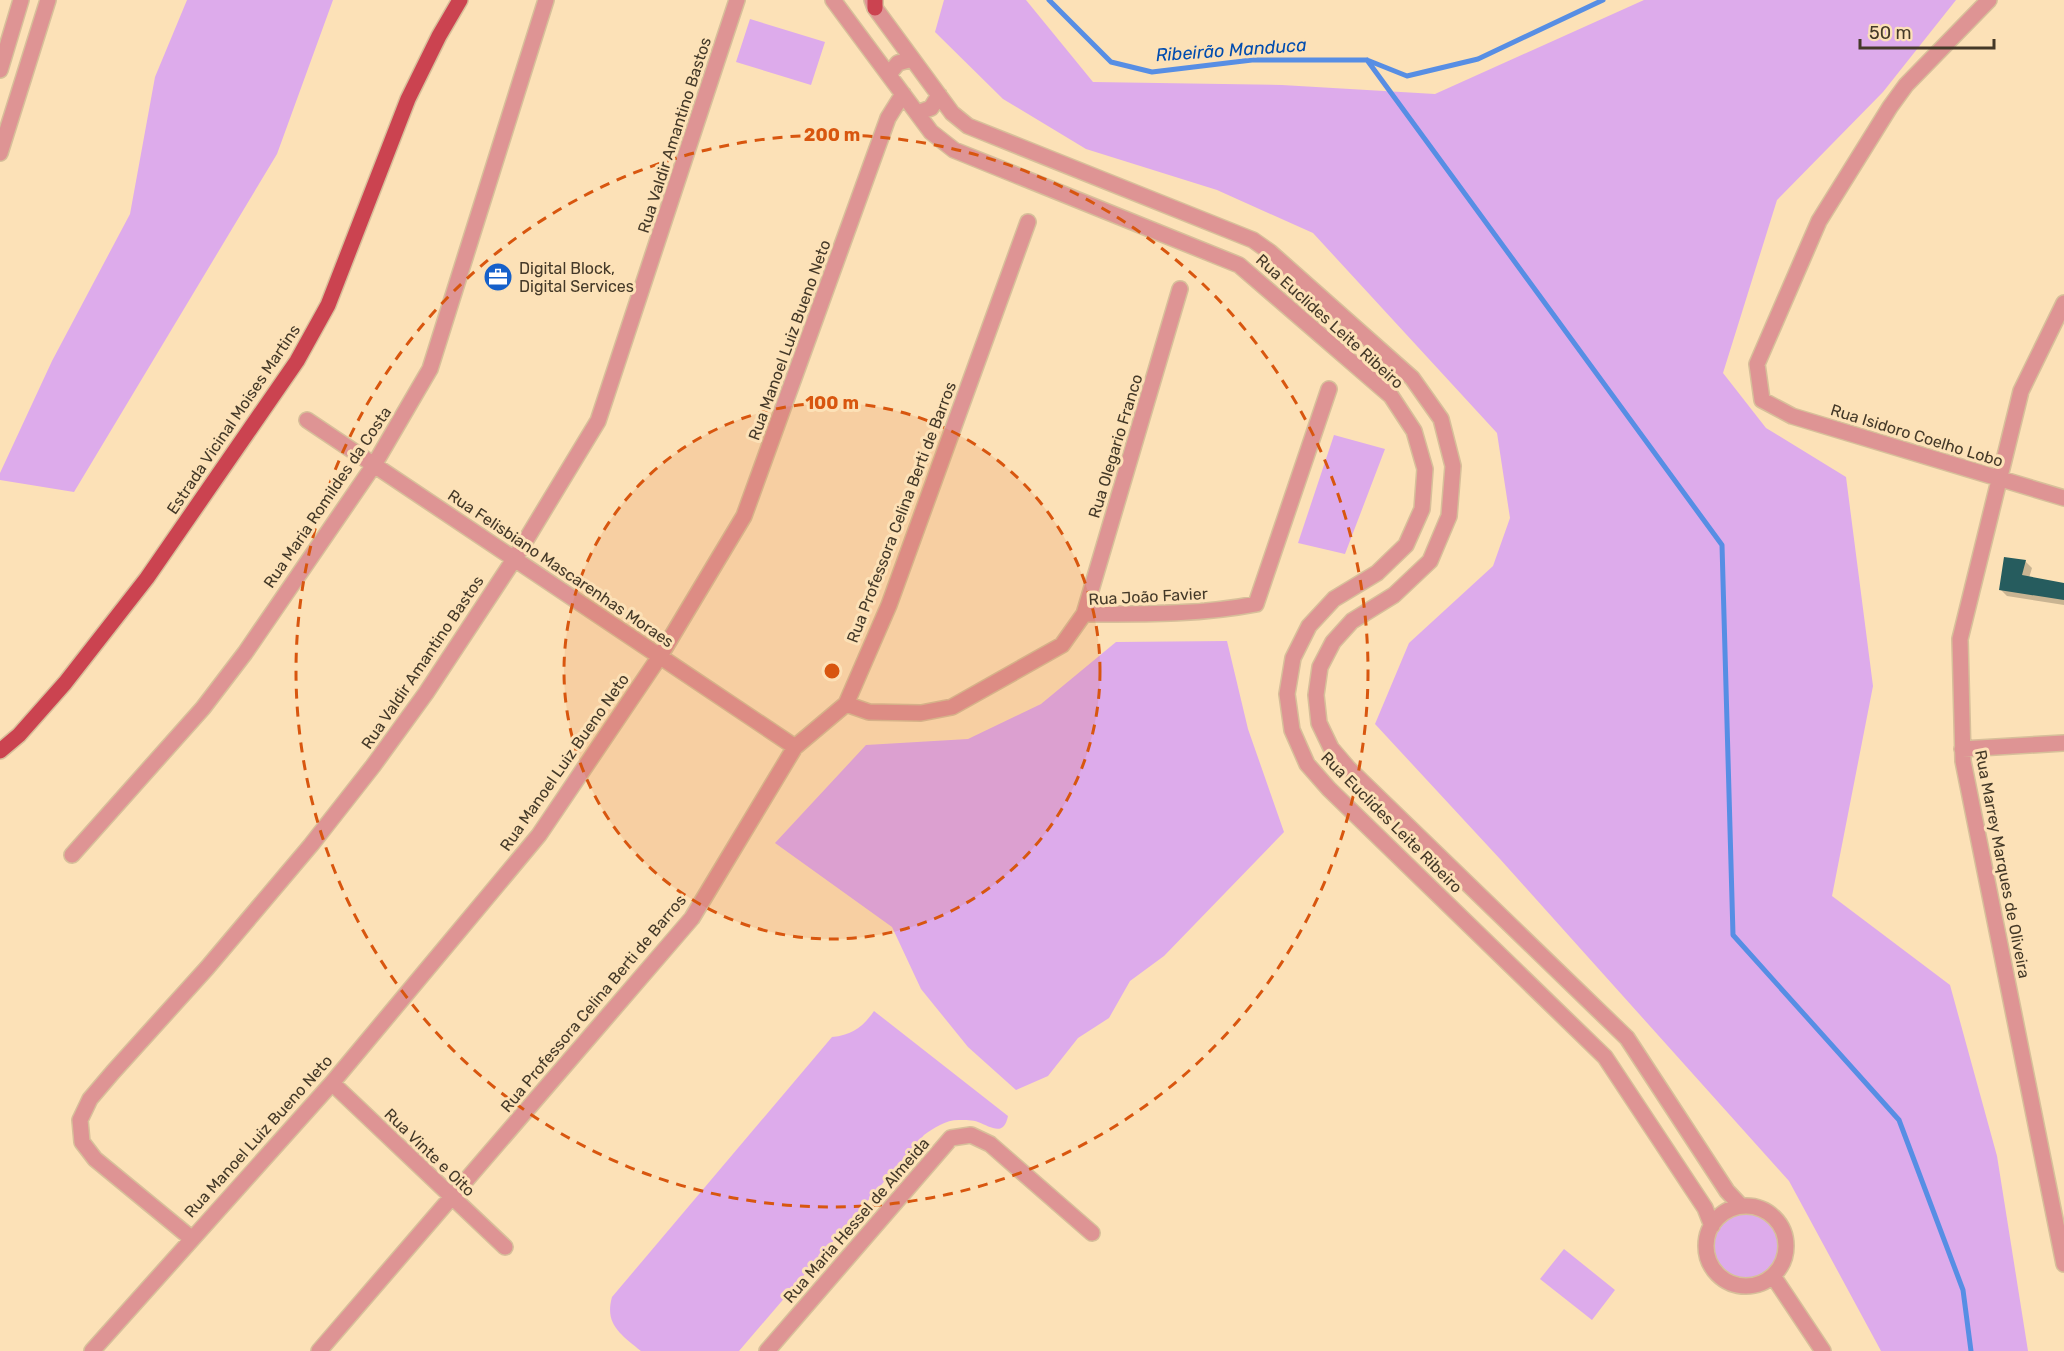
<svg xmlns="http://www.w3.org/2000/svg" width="2064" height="1351" viewBox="0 0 2064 1351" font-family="Rubik,sans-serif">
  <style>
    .green { fill: #ddabeb }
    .shadow { fill: #0003 }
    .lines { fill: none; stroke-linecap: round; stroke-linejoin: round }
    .stream { stroke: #578ee4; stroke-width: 5 }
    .building { fill: #265c5e }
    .street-casing { stroke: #d7bf9a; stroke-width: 18 }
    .primary-casing { stroke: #d7bf9a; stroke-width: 18 }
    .street { stroke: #de9494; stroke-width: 15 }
    .primary { stroke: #cb4350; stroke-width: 15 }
    .ring { fill: none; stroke: #d8560f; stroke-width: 3; stroke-dasharray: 10 8 }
    .labels { text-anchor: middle; stroke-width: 6; stroke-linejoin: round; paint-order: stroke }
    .street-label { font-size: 16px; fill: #443928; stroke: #fce1b7 }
    .poi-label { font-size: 16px; fill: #443928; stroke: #fce1b7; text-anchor: start }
    .water-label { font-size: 18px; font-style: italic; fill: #004caf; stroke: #fce1b7 }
    .centre { fill: #d8560f; stroke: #fce1b7; stroke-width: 3 }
    .ring-label { font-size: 18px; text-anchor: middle; font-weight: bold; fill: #d8560f; stroke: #fce1b7; stroke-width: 6; stroke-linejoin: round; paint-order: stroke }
  </style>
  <rect width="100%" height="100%" fill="#fce1b7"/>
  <path class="green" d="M187 0H333L277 154 74 492 0 480V473L52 361 130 214 155 77Z
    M944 0H1026L1093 82 1282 85 1435 94 1644 0H1956L1883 92 1777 200 1723 373 1766 428 1846 477 1873 686 1832 896 1950 985 1997 1156 2028 1351H1881L1789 1181 1500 859 1375 724 1409 643 1493 566 1510 518 1497 433 1313 233 1217 190 1086 149 1003 99 935 32Z
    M750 19 825 42 811 85 736 62Z
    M1334 435 1385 449 1345 554 1298 543Z
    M1227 641 1248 729 1284 832 1164 956 1130 981 1109 1018 1078 1038 1048 1076 1016 1090 968 1047 921 989 892 927 775 843 866 745 968 739 1041 704 1116 642Z
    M874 1011 1008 1116C1004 1137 991 1127 978 1122 973 1120 965 1120 959 1120 945 1120 934 1128 924 1135L739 1351H641C622 1335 604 1325 612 1297L832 1037C852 1035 862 1028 874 1011Z
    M1713 1246a33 33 0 1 1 66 0a33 33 0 1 1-66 0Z
    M1564 1249 1615 1290 1592 1320 1540 1279Z"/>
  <path class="shadow" d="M2025 561 2032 568 2029 578 2064 584V605L2007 596 2001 590Z"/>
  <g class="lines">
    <path class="stream" d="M1049 0 1111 62 1152 72 1252 60H1367L1407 76 1478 59 1603 0
      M1367 60 1722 545 1733 935 1899 1120 1963 1290 1971 1351"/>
  </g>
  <path class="building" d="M2004 557 2026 560 2022 575 2064 583V600L1999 590Z"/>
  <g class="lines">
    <g class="street-casing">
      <path id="street" d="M833 0 931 132 954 150 1239 265 1391 396 1414 431 1425 469 1422 509 1406 545 1377 573 1334 599 1309 626 1293 658 1287 694 1292 730 1307 764 1329 789 1605 1057 1705 1208 1712 1226
        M872 0 875 8 952 113 968 126 1253 240 1270 252 1412 378 1441 419 1453 466 1449 516 1430 561 1394 595 1352 621 1333 642 1320 667 1316 695 1319 723 1331 748 1349 769 1627 1038 1727 1191 1741 1206
        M1989 0 1906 85 1890 107 1819 221 1757 364 1762 400 1792 416 2064 498
        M0 70 21 0
        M889 74 898 63 912 59
        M917 113 931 108 939 95
        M0 153 48 0
        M2064 303 2021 391 1960 639 1963 761 2064 1264
        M307 420 795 747
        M1084 614 1180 289
        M846 704 869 712 921 713 952 707 1062 645 1084 614C1142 614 1199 615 1256 604L1329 389
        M1962 749 2064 743
        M72 855 203 708 245 653 374 465 430 369 546 0
        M332 1083 505 1247
        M1706 1246a40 40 0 1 1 80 0a40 40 0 1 1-80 0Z
        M191 1238 95 1159 82 1142 80 1120 90 1099 113 1072 207 968 311 845 373 766 426 693 515 558 598 421 737 0
        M1773 1276 1823 1351
        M92 1351 332 1083 539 835 660 656 744 516 888 118 903 94
        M319 1351 692 918 795 747 846 704 889 605 1028 222
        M767 1351 951 1138 971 1135 990 1144 1092 1233"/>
    </g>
    <g class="primary-casing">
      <path id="primary" d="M875 8V0
        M0 751 19 735 65 683 147 578 297 361 328 305 408 99 439 36 460 0"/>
    </g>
    <use href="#street" class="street"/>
    <use href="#primary" class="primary"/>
  </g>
  <circle cx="832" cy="671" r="268" fill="#d8560f" fill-opacity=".12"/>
  <g class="ring">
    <circle cx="832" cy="671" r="268"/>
    <circle cx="832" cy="671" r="536"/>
  </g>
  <defs>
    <g id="office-disc" transform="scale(1.5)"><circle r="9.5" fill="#1560ca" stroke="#fce1b7"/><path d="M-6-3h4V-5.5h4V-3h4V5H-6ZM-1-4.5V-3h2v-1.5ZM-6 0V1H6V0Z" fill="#fff"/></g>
  </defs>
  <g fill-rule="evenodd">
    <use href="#office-disc" x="498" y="277"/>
  </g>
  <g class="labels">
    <g class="street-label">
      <text transform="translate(674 135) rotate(-72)" y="6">Rua Valdir Amantino Bastos</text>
      <text transform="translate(1330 321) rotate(42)" y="6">Rua Euclides Leite Ribeiro</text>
      <text transform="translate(789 340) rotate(-70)" y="6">Rua Manoel Luiz Bueno Neto</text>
      <text transform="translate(233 419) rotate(-56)" y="6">Estrada Vicinal Moises Martins</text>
      <text transform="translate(1917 435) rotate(17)" y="6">Rua Isidoro Coelho Lobo</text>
      <text transform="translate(1115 446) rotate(-73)" y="6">Rua Olegario Franco</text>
      <text transform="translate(327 497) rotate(-56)" y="6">Rua Maria Romildes da Costa</text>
      <text transform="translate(901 512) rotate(-69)" y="6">Rua Professora Celina Berti de Barros</text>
      <text transform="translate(561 568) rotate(34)" y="6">Rua Felisbiano Mascarenhas Moraes</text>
      <text transform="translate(1148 596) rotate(-3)" y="6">Rua João Favier</text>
      <text transform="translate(422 662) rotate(-56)" y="6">Rua Valdir Amantino Bastos</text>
      <text transform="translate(564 762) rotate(-55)" y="6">Rua Manoel Luiz Bueno Neto</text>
      <text transform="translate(1392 822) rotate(45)" y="6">Rua Euclides Leite Ribeiro</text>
      <text transform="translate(2003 864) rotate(79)" y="6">Rua Marrey Marques de Oliveira</text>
      <text transform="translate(593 1003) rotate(-50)" y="6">Rua Professora Celina Berti de Barros</text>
      <text transform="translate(258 1136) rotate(-48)" y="6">Rua Manoel Luiz Bueno Neto</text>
      <text transform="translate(430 1152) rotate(44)" y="6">Rua Vinte e Oito</text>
      <text transform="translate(856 1220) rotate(-49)" y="6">Rua Maria Hessel de Almeida</text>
    </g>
    <g class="poi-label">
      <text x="519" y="274">Digital Block,<tspan x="519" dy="18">Digital Services</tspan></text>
    </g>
    <g class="water-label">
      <text transform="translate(1231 50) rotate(-4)" y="6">Ribeirão Manduca</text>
    </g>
  </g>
  <circle cx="832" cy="671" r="9" class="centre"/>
  <g class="ring-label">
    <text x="832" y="141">200 m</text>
    <text x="832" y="409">100 m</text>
  </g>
  <path d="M1860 39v9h134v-9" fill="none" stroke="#443928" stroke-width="3"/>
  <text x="1869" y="39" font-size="18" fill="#443928" stroke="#fce1b7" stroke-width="4.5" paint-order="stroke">50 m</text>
</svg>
